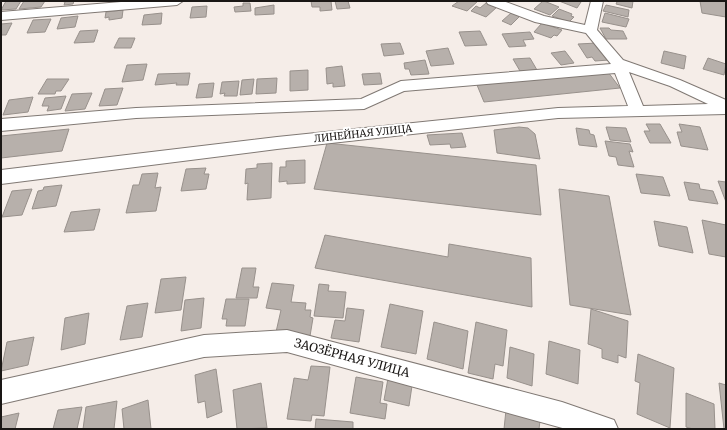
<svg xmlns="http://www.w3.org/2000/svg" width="727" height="430" viewBox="0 0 727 430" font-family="Merriweather,serif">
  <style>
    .building { fill: #b7b0ab; stroke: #98918c }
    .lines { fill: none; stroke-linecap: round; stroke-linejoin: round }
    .minor-casing { stroke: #807974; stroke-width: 2 }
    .minor { fill: #fff; fill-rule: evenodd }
    .labels { text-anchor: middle; stroke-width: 4; stroke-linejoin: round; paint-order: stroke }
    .street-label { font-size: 10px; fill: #1a1715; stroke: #fff }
    .near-street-label { font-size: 12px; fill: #1a1715; stroke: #fff }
  </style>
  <rect width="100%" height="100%" fill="#f5ede8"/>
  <path class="building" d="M6 1H21L16 9 1 10Z
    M24 1H45L41 7 19 9Z
    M61 1H74L73 4 64 5 65 2Z
    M311 1H331L332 10 320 11V7H312Z
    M335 1H348L350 8 337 9Z
    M459 1H478L467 11 452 6Z
    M543 1H544L559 7 550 15 534 9Z
    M559 1H577L581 2 577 8Z
    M614 1H633L632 8 616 4 617 2Z
    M700 1H726V17L702 13Z
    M243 3H250L251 11 235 12 234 7 243 6Z
    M486 3 497 7 486 17 471 11 476 6 480 8Z
    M274 5V14L255 15V8Z
    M606 5 629 10 628 17 603 11Z
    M207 6 206 17 190 18 192 7Z
    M559 9 572 14 571 16 574 17 569 22 552 16Z
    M123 10 122 18 109 20V17L105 18 106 12Z
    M162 13 161 24 142 25 144 15Z
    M511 13 520 16 511 25 502 21Z
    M605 13 629 19 626 27 602 22Z
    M78 16 75 27 57 29 61 18Z
    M51 19 45 32 27 33 33 20Z
    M12 23 6 35H1V24Z
    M542 23 562 30 557 36 554 35 551 38 534 32Z
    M600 28H609L611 30 623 31 627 39H606Z
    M98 30 94 42 74 43 80 31Z
    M480 31 487 45 465 46 459 32Z
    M530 32 534 39 523 40 526 46 509 47 502 34Z
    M119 38H135L131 48H114Z
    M400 43 404 54 384 56 381 44Z
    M597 43 609 60 595 61 592 57 587 58 578 44Z
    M448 48 454 64 431 66 426 51Z
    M565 51 574 63 561 65 551 53Z
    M664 51 686 56 684 69 661 63Z
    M530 58 537 70 520 71 513 59Z
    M708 58 726 64 724 75 703 69Z
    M425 60 429 74 411 75 409 69H405L404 63Z
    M147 64 143 80 122 82 127 65Z
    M342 66 345 86 333 87V83L327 84 326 68Z
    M308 70V90L290 91V71Z
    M608 72 620 88 484 102 477 85Z
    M190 73 188 85H176L177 83 155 85 158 74Z
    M380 73 382 84 364 85 362 74Z
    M277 78 276 93 256 94 257 79Z
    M47 79H69L61 91H56L55 94H38Z
    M254 79 252 94 240 95 242 80Z
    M239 81 237 96H224L225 93 220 94 222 82Z
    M214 83 212 97 196 98 199 84Z
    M123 88 117 105 99 106 105 89Z
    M92 93 85 109 65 111 72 94Z
    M66 96 61 109 47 111 49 106H42L45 98Z
    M33 97 28 112 3 115 9 100Z
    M646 124H660L671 143H650L644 131H650Z
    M679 124 700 127 708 150 681 146 677 132H682Z
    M519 127 528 128 535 134 540 159 497 153 494 130Z
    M606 127 626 128 631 142 610 140Z
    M576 128 589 130 590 134 594 135 597 147 579 145Z
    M69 129 62 151 1 158V136Z
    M462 133 466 147 451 148 450 144 430 145 427 135Z
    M605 141 630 144 633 152 629 151 634 167 618 165 616 157 609 156Z
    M327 143 536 165 541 215 314 189Z
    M305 160V183L287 184V181L279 182 280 167H286V161Z
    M272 163 271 198 247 200 248 183 245 184 246 169 257 168V164Z
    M206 168 204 174H209L206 189 181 191 186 169Z
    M158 173 155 188 161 187 156 211 126 213 133 185H139L142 174Z
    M636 174 663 177 670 196 641 193Z
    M718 181 726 182V202Z
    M684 182 699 184 700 189 713 191 718 204 689 200Z
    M62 185 56 206 32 209 38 191 43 190 44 187Z
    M32 189 22 215 2 217 12 191Z
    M559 189 609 196 631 315 570 305Z
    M100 209 94 230 64 232 71 212Z
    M702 220 726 225V257L709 254Z
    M654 221 687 227 693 253 659 246Z
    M325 235 448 257 449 244 531 258 532 307 315 268Z
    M242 268H256L253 287H259L257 298H236Z
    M186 277 181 310 155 313 161 279Z
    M272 283 294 285 291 302 306 303 305 310H311L310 317 313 318 310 336 276 332 281 310 266 308Z
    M319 284 329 285 328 291 346 292 343 318 314 316Z
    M204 298 201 328 181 331 185 300Z
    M226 299H249L245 326H226L227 319H222Z
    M148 303 142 337 120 340 127 306Z
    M390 304 423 311 416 354 381 347Z
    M347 308 364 310 359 342 331 338 335 320 345 321Z
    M591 309 628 321 626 358 618 355V363L602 358V349L588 344Z
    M89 313 85 344 61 350 65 318Z
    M434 322 468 331 463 369 427 359Z
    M476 322 507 330 503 366 495 364 493 379 468 373Z
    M34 337 28 365 1 371 7 342Z
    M549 341 580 350 578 384 546 374Z
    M510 347 534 354 532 386 507 378Z
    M638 354 674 368 670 428 637 414 640 383 635 381Z
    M311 366 330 367 324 416 312 415 311 421 287 419 294 378 308 380Z
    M216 369 222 412 207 418 205 401 198 403 195 375Z
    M389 373 413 379 409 406 384 400Z
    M356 377 383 382 380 403 387 404 385 419 350 413Z
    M261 383 267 428 237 429 233 390Z
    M719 383 726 385V429H724Z
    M686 393 714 404 715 429H693L686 427Z
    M148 400 151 429H124L122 409Z
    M117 401 114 429H83L86 407Z
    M82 407 77 429H53L58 410Z
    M506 410 540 421 539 429H504Z
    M19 413 15 429H1V417Z
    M316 419 353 422V429H315Z"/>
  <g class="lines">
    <g class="minor-casing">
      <path id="minor" d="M133 1H183L177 5 1 20V12Z
        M486 1H503L544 16 585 25 591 1H603L597 30 623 60 680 80 726 100V114L558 118 277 149 1 184V170L277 137 558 108 628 106 615 73 404 91 364 109 136 118 1 131V119L136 108 361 99 401 81 611 64 586 33 535 22 488 4ZM629 72 670 86 708 104 643 106Z
        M287 330 562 402 614 420 618 429H566L287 352 204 357 1 404V380L204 335Z"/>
    </g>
    <use href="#minor" class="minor"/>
  </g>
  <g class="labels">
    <g class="street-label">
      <text transform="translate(363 133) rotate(-6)" y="4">ЛИНЕЙНАЯ УЛИЦА</text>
    </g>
    <g class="near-street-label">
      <text transform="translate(352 358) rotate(15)" y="4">ЗАОЗЁРНАЯ УЛИЦА</text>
    </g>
  </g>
  <rect width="727" height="430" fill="none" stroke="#1a1715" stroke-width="4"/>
</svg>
